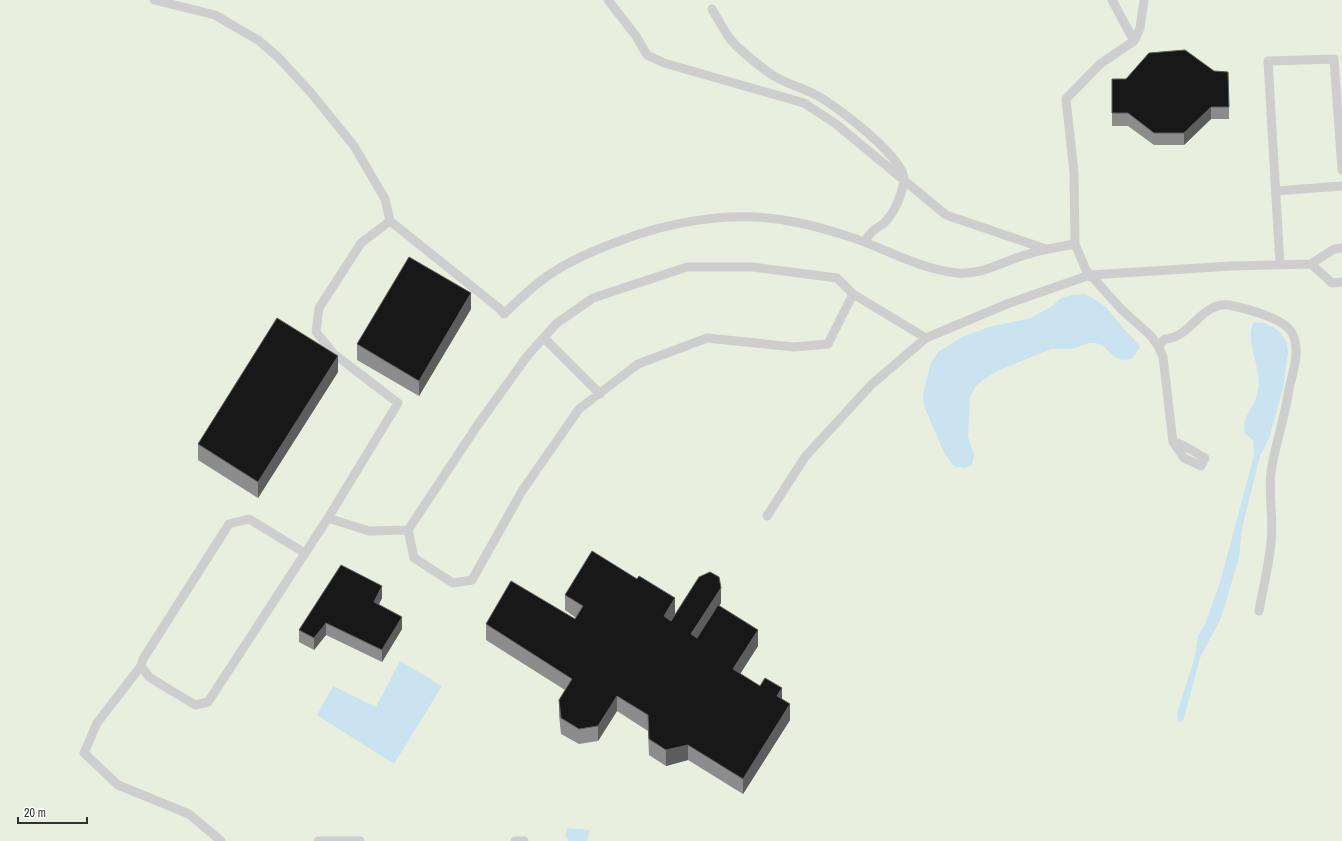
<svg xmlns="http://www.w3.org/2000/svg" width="1342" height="841" viewBox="0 0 1342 841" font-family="'Archivo Narrow',sans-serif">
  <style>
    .green { fill: #e8efde }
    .water { fill: #c9e3f0 }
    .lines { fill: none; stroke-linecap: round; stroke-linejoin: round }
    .service { stroke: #cecece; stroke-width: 9 }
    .wall { fill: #8c8c8c }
    .shaded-wall { fill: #5d5d5d }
    .building { fill: #181818; stroke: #5d5d5d }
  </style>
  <rect width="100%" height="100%" fill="#fff"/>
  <path class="green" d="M0 0H1342V841H0Z"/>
  <path class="water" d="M1085 294C1110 306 1111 315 1128 333 1133 338 1136 341 1140 347L1132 359 1122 360 1114 357 1103 346 1096 343H1089L1072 349H1051L997 371 983 380 976 386 970 397 968 437 974 455 972 465 965 468 954 466 945 455 924 406 923 394 931 363 938 352 962 337 989 327 1031 318 1052 306 1061 298 1071 295Z
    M1254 322 1265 323 1273 327 1280 332 1287 343 1288 353 1283 388 1269 439 1260 456 1242 528 1239 558 1221 618 1200 658 1183 721 1178 722 1177 714 1195 656 1198 636 1206 622 1221 579 1254 455 1253 440 1245 434C1242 422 1247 415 1253 405 1258 397 1260 384 1258 375 1257 360 1245 336 1254 322Z
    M400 661 442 686 394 764 317 715 333 686 376 707Z
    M567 828 590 830 587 841H569L565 836Z"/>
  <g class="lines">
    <path class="service" d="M154 0 215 15 258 40 278 57 312 94 354 146 385 199 390 221 361 243 319 308 316 332 334 354 398 403 328 518
      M608 0 636 36 647 55 664 63 804 103 836 124 946 215 1046 249
      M1112 0 1134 41
      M712 9C718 19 724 31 731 40 741 52 755 62 768 72 782 83 799 86 814 94 834 103 906 159 904 180 902 195 895 212 884 223 876 229 869 232 865 242
      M1276 191 1342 186
      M390 221 500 309 504 314C517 301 531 288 546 277 567 262 590 252 614 243 672 220 738 209 800 223 814 226 828 230 841 234 880 245 917 269 957 273 981 275 1000 263 1022 256 1039 250 1057 247 1075 244L1086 270 1121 309 1151 336 1158 346 1163 357 1173 442 1184 458 1201 466 1205 458C1197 454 1181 442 1173 442
      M1075 244 1074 173 1066 99 1100 64 1134 41 1140 28 1144 0
      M1342 248 1334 249 1311 264 1332 283 1342 282
      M1280 265 1268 61 1334 59 1342 170
      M853 294 828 344 794 347 707 338 638 364 579 409 522 491 472 580 453 583 414 558 408 530 477 426 528 355 557 323 593 298 687 267H753L837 278 853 294 926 338 1007 304 1090 275 1231 266 1311 264
      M544 338 600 394
      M1158 346 1165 339C1191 338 1202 301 1229 305 1245 308 1284 318 1292 333 1301 350 1293 371 1289 389 1285 417 1275 445 1271 472 1268 495 1274 519 1271 542 1269 565 1263 588 1259 611
      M767 516 805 457 871 385 926 338
      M305 553 249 519 229 524 143 659 141 666 149 677 195 705 208 702 328 518 369 531 408 530
      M141 666 97 723 84 753 118 785 189 814 221 841
      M318 841H360
      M515 841H524"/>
  </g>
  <path class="wall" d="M1112 79 1229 107V119H1211L1184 145H1154L1128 126H1112Z
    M471 309 419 396 357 360V344Z
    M338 372 258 498 198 460V444Z
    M565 595 675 614 721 603 719 606 758 646 740 674 782 700 790 720 743 794 688 760 666 766 649 755 648 731 617 711 598 741 579 744 561 734 559 715V700L565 690 486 640V624L575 619 576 618 565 610Z
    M382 598 379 604 402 629 382 662 326 635 314 650 299 642V630Z"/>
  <path class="shaded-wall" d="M1211 107V119L1184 145V133Z
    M471 293V309L419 396V381Z
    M338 356V372L258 498V482Z
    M382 586V598L374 614V602Z
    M721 588V603L691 650V634Z
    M675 598V614L664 632V616Z
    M402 617V629L382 662V650Z
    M326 623V635L314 650V638Z
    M758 630V646L733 685V669Z
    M782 688V704L777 696Z
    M617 696V711L598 741V726Z
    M790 704V720L743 794V779Z
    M688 745V760L666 766V750Z"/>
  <path class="building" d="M1185 50 1214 71 1228 72 1229 107H1211L1184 133H1154L1128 113H1112V79H1126L1149 53Z
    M409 257 471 293 419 381 357 344Z
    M277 318 338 356 258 482 198 444Z
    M592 551 637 579 639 576 675 598 664 616 671 621 699 577 710 572 719 577 721 588 691 634 697 638 718 605 758 630 733 669 760 686 765 678 782 688 777 696 790 704 743 779 688 745 666 750 649 739 648 715 617 696 598 726 579 729 561 718 559 700 572 679 486 624 511 581 575 619 583 606 565 595Z
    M341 565 382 586 374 602 402 617 382 650 326 623 314 638 299 630Z"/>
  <path d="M18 817v6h69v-6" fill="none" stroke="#313131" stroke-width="2"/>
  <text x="24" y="817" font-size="12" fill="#313131" stroke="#ffffff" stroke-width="3" paint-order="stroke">20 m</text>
</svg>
